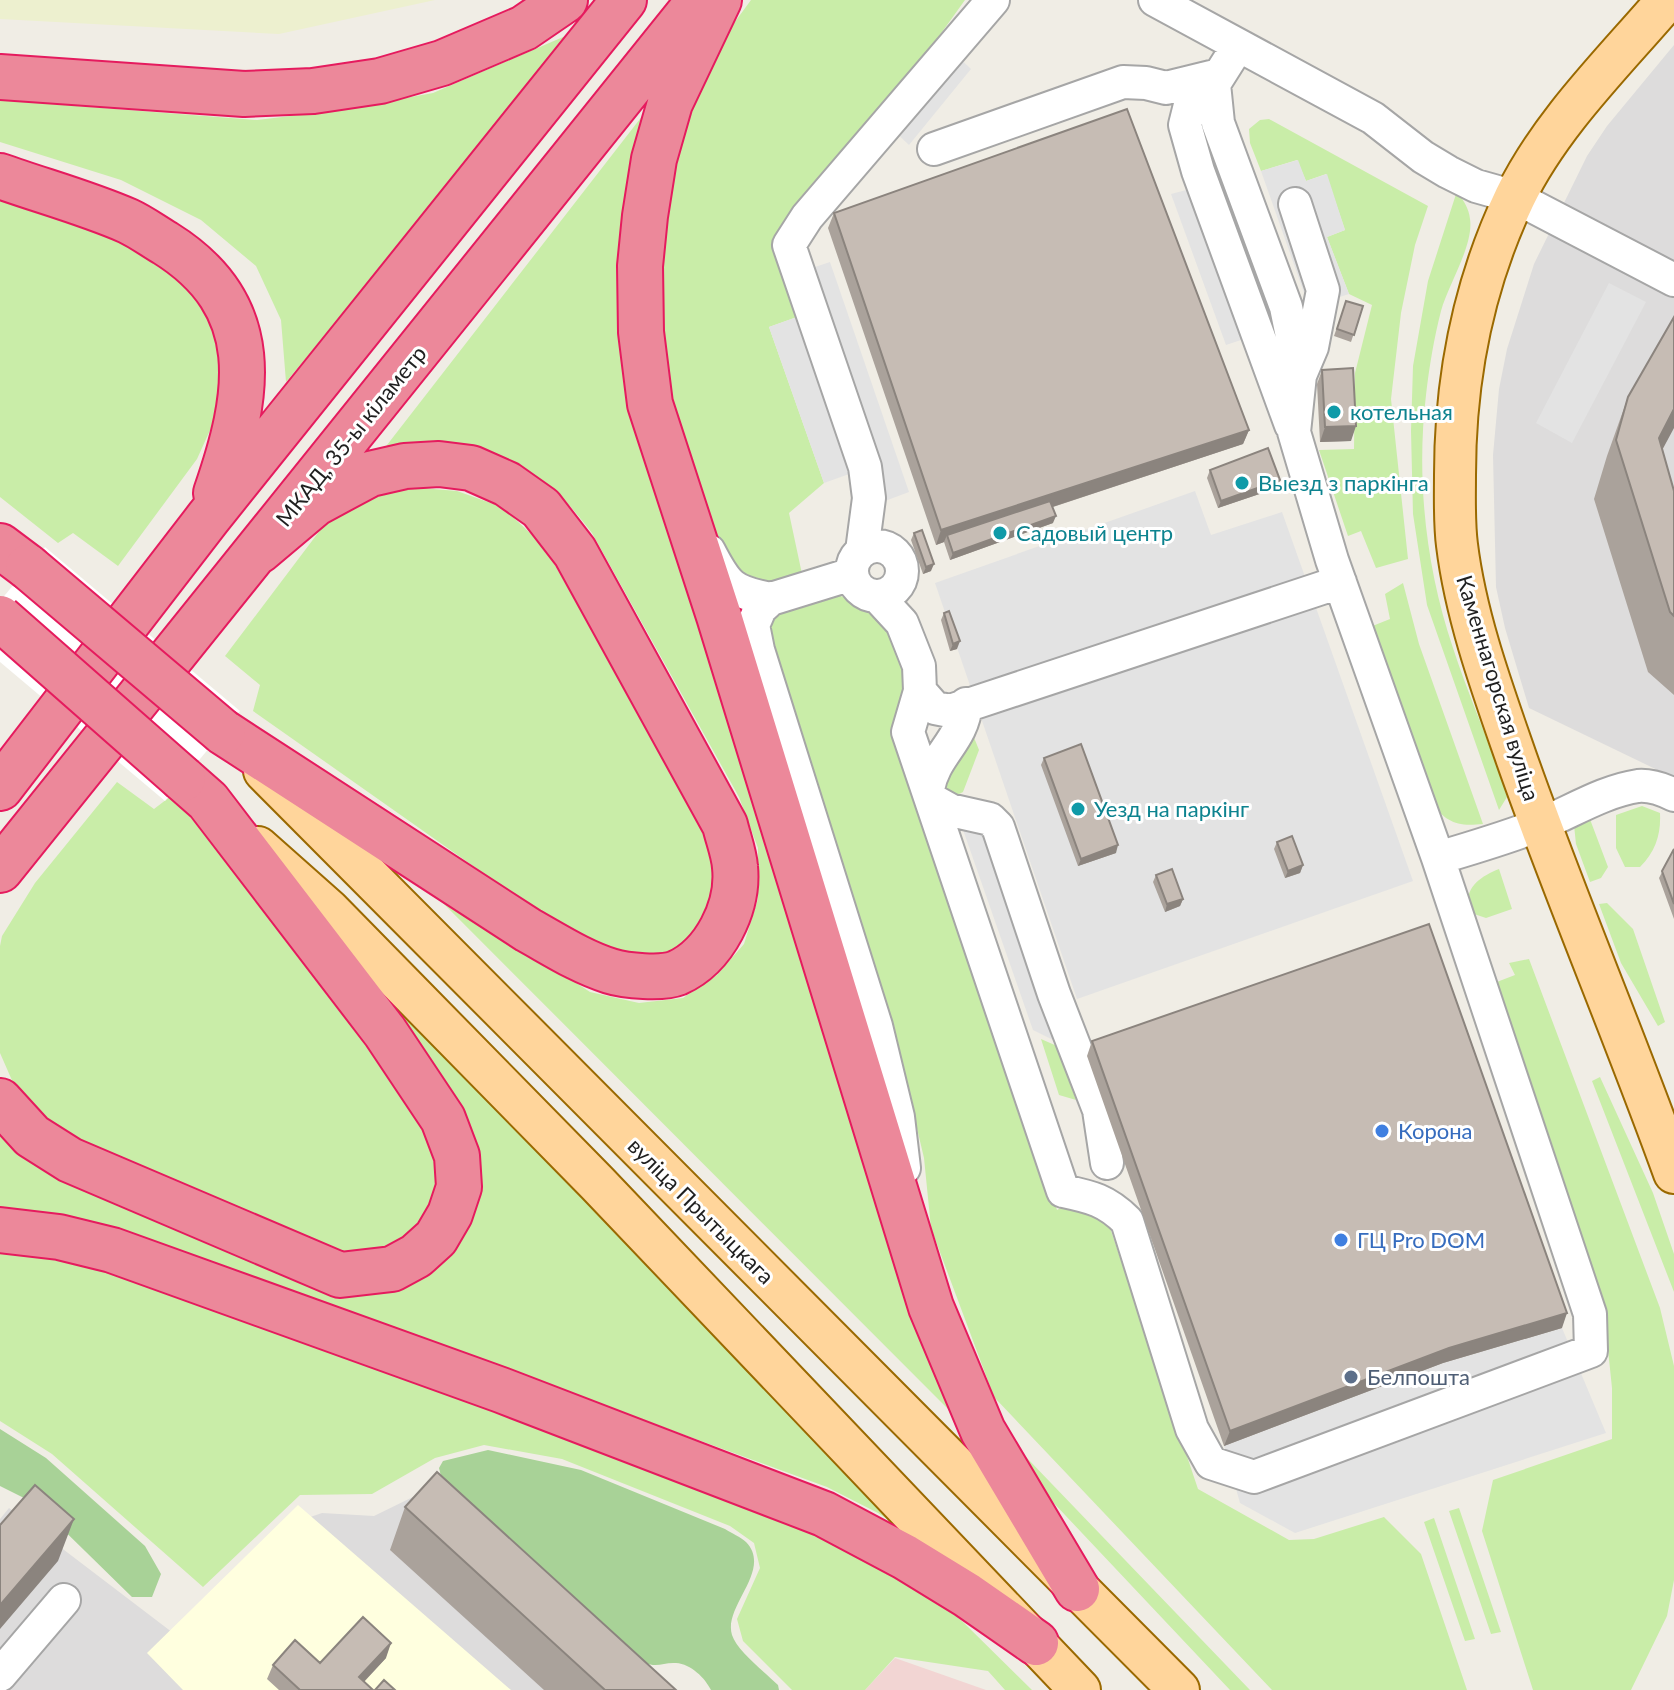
<svg xmlns="http://www.w3.org/2000/svg" width="1674" height="1690" viewBox="0 0 1674 1690" font-family="Lato,sans-serif">
  <style>
    .residential { fill: #dddcdc }
    .commercial { fill: #f2d5d3 }
    .education { fill: #ffffdf }
    .farmland { fill: #edf0cf }
    .grass { fill: #c9eda8 }
    .forest { fill: #a8d297 }
    .parking { fill: #e3e3e3 }
    .pier { fill: #fff }
    .lines { fill: none; stroke-linecap: round; stroke-linejoin: round }
    .minor-casing { stroke: #a6a6a6; stroke-width: 36 }
    .major-casing { stroke: #9a6900; stroke-width: 44 }
    .highway-casing { stroke: #e51b5e; stroke-width: 48 }
    .minor { stroke: #fff; stroke-width: 32 }
    .major { stroke: #ffd59b; stroke-width: 40 }
    .highway { stroke: #ec889a; stroke-width: 44 }
    .highway-bridge-casing { stroke: #e51b5e; stroke-width: 48; stroke-linecap: butt }
    .highway-bridge { stroke: #ec889a; stroke-width: 44 }
    .wall { fill: #aaa29b }
    .shaded-wall { fill: #8b847e }
    .building { fill: #c6bcb4; stroke: #8b847e; stroke-width: 2 }
    .culture-dot { fill: #0f9aa8; stroke: #fff; stroke-width: 3 }
    .shop-dot { fill: #3f7fe0; stroke: #fff; stroke-width: 3 }
    .service-dot { fill: #5c6f8a; stroke: #fff; stroke-width: 3 }
    .labels { text-anchor: middle; stroke-width: 6; stroke-linejoin: round; paint-order: stroke }
    .culture-label { font-size: 22px; fill: #0d838f; stroke: #fff; text-anchor: start }
    .street-label { font-size: 22px; fill: #1f1f1f; stroke: #fff }
    .shop-label { font-size: 22px; fill: #366cbe; stroke: #fff; text-anchor: start }
    .service-label { font-size: 22px; fill: #4e5e75; stroke: #fff; text-anchor: start }
  </style>
  <rect width="100%" height="100%" fill="#f0ede5"/>
  <path class="residential" d="M1674 45V778L1529 708 1505 628 1496 587 1493 455 1499 389 1507 349 1534 264 1587 156 1607 126Z
    M421 1493 636 1690H0V1519L9 1508 181 1639 290 1524 322 1513 374 1516Z"/>
  <path class="commercial" d="M895 1658 986 1690H865Z"/>
  <path class="education" d="M298 1505 511 1690H183L147 1653Z"/>
  <path class="farmland" d="M0 0H435L279 34 0 19Z"/>
  <path class="grass" d="M751 0H965L906 82 775 244 776 260 797 317 769 327 824 483 789 513 802 574 755 592 729 582 675 414 664 351 659 239 678 140 715 49Z
    M577 31 286 382 281 320 256 266 201 220 121 180 0 142V100L257 120 333 111 433 93Z
    M657 97 626 286 953 1414 420 880 590 992 639 1003 683 998 717 975 744 944 758 899V848L739 797 592 533C576 513 561 493 540 479 500 451 427 457 380 454Z
    M1269 119 1428 206 1415 245 1401 313 1391 399 1408 559 1376 568 1361 531 1348 536 1319 450 1354 449 1355 373 1372 305 1349 294 1327 237 1345 230 1326 174 1306 181 1297 160 1261 171 1250 143 1249 129 1260 120Z
    M1457 191C1463 200 1469 208 1470 219 1474 245 1448 285 1441 311 1434 338 1429 368 1426 395 1416 479 1426 568 1453 648 1469 698 1492 747 1507 797L1499 810 1427 605 1413 514 1411 431 1413 366 1428 281Z
    M0 197 134 244 187 277 226 336 221 406 197 459 118 566 73 533 58 543 0 497Z
    M410 487 457 491 502 507 544 546 708 833 718 871 713 910 691 942 661 955 633 956 591 940 547 918 253 711 260 685 225 656 324 525 369 498Z
    M1403 583 1419 644 1483 824C1455 827 1448 822 1429 802L1370 627 1390 619 1385 594Z
    M838 595 878 611 913 669 898 733 1057 1210 1074 1201 1105 1213 1198 1489 1289 1540 1314 1539 1384 1517 1421 1554 1467 1690H1272L994 1397 931 1228 924 1158 911 1103 763 624 793 602Z
    M969 725 979 750 963 792 955 796 943 789Z
    M117 782 154 809 171 796 248 881 426 1121C430 1132 437 1145 438 1157 445 1214 404 1258 345 1254 335 1253 325 1250 315 1248L52 1127 18 1094 0 1053V946L2 936 35 883Z
    M1642 806 1660 813C1661 834 1656 851 1640 867H1625L1616 848V815Z
    M1588 814 1608 867 1601 878 1590 882 1576 844 1574 825Z
    M1499 869 1512 909 1486 918 1468 912C1464 888 1479 877 1499 869Z
    M1607 903 1633 929 1665 1022 1658 1026 1621 963 1599 904Z
    M340 950 926 1545 878 1513 827 1487 145 1238 58 1215 0 1211V1125L327 1285 471 1213Z
    M1529 959 1660 1308 1674 1366V1580L1667 1616 1631 1690H1533L1482 1531 1493 1480 1612 1439V1388L1605 1321 1489 985 1515 975 1509 963Z
    M1041 1039 1057 1046 1076 1100 1059 1095Z
    M1600 1077 1653 1193 1674 1254V1292L1592 1081Z
    M0 1253 53 1256 186 1294 887 1560 963 1622 1032 1690H1005L988 1671 895 1657 865 1690H792L743 1641 737 1619 760 1568 754 1543 730 1526 562 1459 484 1445 435 1458 372 1494 300 1495 203 1587 52 1454 0 1421Z
    M1026 1457 1250 1690H1230L1049 1498Z
    M1459 1508 1501 1632 1491 1634 1449 1511Z
    M1434 1518 1475 1639 1465 1641 1424 1522Z"/>
  <path class="forest" d="M0 1429 46 1458 145 1546 161 1574 152 1597H132L38 1505 0 1486Z
    M488 1450 581 1470 725 1529C731 1533 741 1537 746 1542 773 1570 723 1606 732 1635 737 1651 766 1673 778 1685L779 1690H711C705 1678 691 1664 676 1663 664 1662 658 1668 645 1663L442 1480 439 1468 443 1461Z"/>
  <path class="parking" d="M954 53 971 69 909 145 892 129Z
    M1298 160 1306 181 1327 174 1345 230 1327 237 1349 294 1309 307 1261 171Z
    M1194 188 1247 338 1226 345 1171 194Z
    M830 262 909 492 885 501 806 270Z
    M1609 283 1646 302 1572 443 1536 423Z
    M797 317 852 473 824 483 769 327Z
    M1195 491 1211 535 1282 512 1413 881 1077 999 935 583Z
    M961 824 987 836 1061 1044 1033 1030Z
    M1562 1328 1606 1433 1295 1533 1240 1503 1224 1446 1443 1363Z"/>
  <path class="pier" d="M45 547 240 711 165 801 0 662V601Z"/>
  <g class="lines">
    <g class="minor-casing">
      <path id="minor" d="M1155 0 1373 118 1423 157 1448 172 1476 186 1515 197 1674 280
        M1214 84 1190 105 1185 125 1198 171 1291 425
        M934 149 1123 82 1146 83 1166 88 1219 75
        M1295 204 1323 290 1312 347 1301 373
        M852 571a25 25 0 1 1 50 0a25 25 0 1 1-50 0Z
        M709 551C727 586 732 592 771 599
        M862 551 869 498 865 467 789 245 807 217 993 0
        M852 574 771 599 760 609 753 625 758 650 876 1026 898 1117 904 1168
        M878 597 902 623 919 666 920 691 935 708 950 711 1340 582
        M920 691 908 732 1063 1191C1091 1197 1106 1200 1127 1221L1192 1429 1211 1463 1254 1477 1591 1351 1590 1314 1438 858 1332 560 1294 432 1300 375 1286 307 1218 123 1214 84 1238 46
        M928 789C934 754 963 741 966 704
        M932 800 950 810 990 819 998 827 1054 994 1099 1110 1107 1163
        M1438 858C1472 848 1506 838 1539 825 1571 812 1604 791 1638 786 1650 785 1664 790 1674 795
        M0 1675 64 1600"/>
    </g>
    <g class="major-casing">
      <path id="major" d="M1667 0C1614 62 1551 123 1515 197 1473 285 1455 378 1455 475 1455 498 1454 522 1457 545 1466 618 1493 691 1517 760 1566 899 1624 1034 1674 1173
        M264 771 1179 1690
        M258 847 329 910 597 1183 1080 1690"/>
    </g>
    <g class="highway-casing">
      <path id="highway" d="M719 0 670 103 654 159 645 216 640 266 641 332 650 404 719 616 931 1307 983 1431 1077 1589
        M0 77 244 94 313 91 380 81 442 63 524 28 565 0
        M0 176C42 191 87 203 128 221 141 227 153 236 165 243 266 306 250 395 216 493
        M0 546 28 567
        M223 732 528 930C555 945 581 962 610 971 626 976 662 979 677 973 715 956 739 907 735 867 734 853 728 838 725 825L575 552 541 508 507 484 471 468 439 464 405 466 370 474 316 503 259 551
        M0 788 208 518 624 0
        M0 870 698 2
        M0 1101 32 1136 70 1160 340 1275 392 1269 416 1256 436 1238 450 1214 459 1187 457 1156 443 1119 385 1032 208 801 183 779
        M0 1230 59 1237 112 1250 501 1390 824 1514 905 1557 967 1595 1036 1643"/>
    </g>
    <use href="#minor" class="minor"/>
    <use href="#major" class="major"/>
    <use href="#highway" class="highway"/>
    <g class="highway-bridge-casing">
      <path id="highway-bridge" d="M28 567 223 732
        M0 618 183 779"/>
    </g>
    <use href="#highway-bridge" class="highway-bridge"/>
  </g>
  <path class="wall" d="M834 213 1249 430 1243 444 1053 507V523L950 560 944 542 936 545 828 228Z
    M1346 301 1363 306 1351 342 1334 336Z
    M1322 370 1351 441 1320 442 1317 384Z
    M1628 397 1662 450 1674 491V695L1648 672 1594 499 1607 456Z
    M1210 470 1280 480 1277 488 1218 508 1207 478Z
    M914 533 931 571 923 574 911 540Z
    M944 613 957 649 950 651 941 620Z
    M1044 758 1116 853 1078 866 1041 765Z
    M1277 842 1303 865 1300 873 1285 878 1274 849Z
    M1674 849V919L1659 878Z
    M1156 875 1183 899 1180 906 1165 912 1153 882Z
    M1092 1041 1562 1328 1443 1363 1224 1446 1087 1056Z
    M405 1507 676 1690H544L390 1550Z
    M386 1658 364 1682 373 1690H279L267 1679 273 1665 320 1663Z"/>
  <path class="shaded-wall" d="M1674 409V428L1637 497 1659 438Z
    M1356 426 1351 441 1320 442 1325 427Z
    M1249 430 1243 444 949 541 947 535 944 542 936 545 941 530Z
    M1280 480 1277 488 1218 508 1221 501Z
    M1056 516 1053 523 950 560 953 553Z
    M934 564 931 571 923 574 926 567Z
    M960 641 957 649 950 651 953 644Z
    M1118 845 1116 853 1078 866 1081 859Z
    M1303 865 1300 873 1285 878 1288 871Z
    M1183 899 1180 906 1165 912 1167 904Z
    M1567 1313 1562 1328 1443 1363 1224 1446 1230 1431 1449 1348Z
    M74 1519 58 1561 0 1629V1605Z
    M391 1643 386 1658 356 1690 359 1677Z"/>
  <path class="building" d="M1127 109 1249 430 941 530 834 213Z
    M1346 301 1363 306 1354 335 1337 329Z
    M1674 317V409L1659 438 1674 491V616L1670 612 1616 440 1628 397Z
    M1353 368 1356 426 1325 427 1322 370Z
    M1268 448 1280 480 1221 501 1210 470Z
    M1050 501 1056 516 953 553 947 535Z
    M922 530 934 564 926 567 914 533Z
    M949 611 960 641 953 644 944 613Z
    M1081 744 1118 845 1081 859 1044 758Z
    M1292 836 1303 865 1288 871 1277 842Z
    M1674 849V904L1662 871Z
    M1172 869 1183 899 1167 904 1156 875Z
    M1429 924 1567 1313 1449 1348 1230 1431 1092 1041Z
    M437 1472 676 1690H605L405 1507Z
    M35 1485 74 1519 0 1605V1525Z
    M363 1617 391 1643 359 1677 373 1690H300L273 1665 295 1640 320 1663Z
    M384 1680 395 1690H375Z"/>
  <g class="culture-dot">
    <circle cx="1334" cy="412" r="8"/>
    <circle cx="1242" cy="483" r="8"/>
    <circle cx="1000" cy="533" r="8"/>
    <circle cx="1078" cy="809" r="8"/>
  </g>
  <g class="shop-dot">
    <circle cx="1382" cy="1131" r="8"/>
    <circle cx="1341" cy="1240" r="8"/>
  </g>
  <circle class="service-dot" cx="1351" cy="1377" r="8"/>
  <g class="labels">
    <g class="culture-label">
      <text x="1350" y="420">котельная</text>
      <text x="1258" y="491">Выезд з паркінга</text>
      <text x="1016" y="541">Садовый центр</text>
      <text x="1094" y="817">Уезд на паркінг</text>
    </g>
    <g class="street-label">
      <text transform="translate(351 436) rotate(-51)" y="8">МКАД, 35-ы кіламетр</text>
      <text transform="translate(1498 688) rotate(73)" y="8">Каменнагорская вуліца</text>
      <text transform="translate(701 1211) rotate(45)" y="8">вуліца Прытыцкага</text>
    </g>
    <g class="shop-label">
      <text x="1398" y="1139">Корона</text>
      <text x="1357" y="1248">ГЦ Pro DOM</text>
    </g>
    <g class="service-label">
      <text x="1367" y="1385">Белпошта</text>
    </g>
  </g>
</svg>
